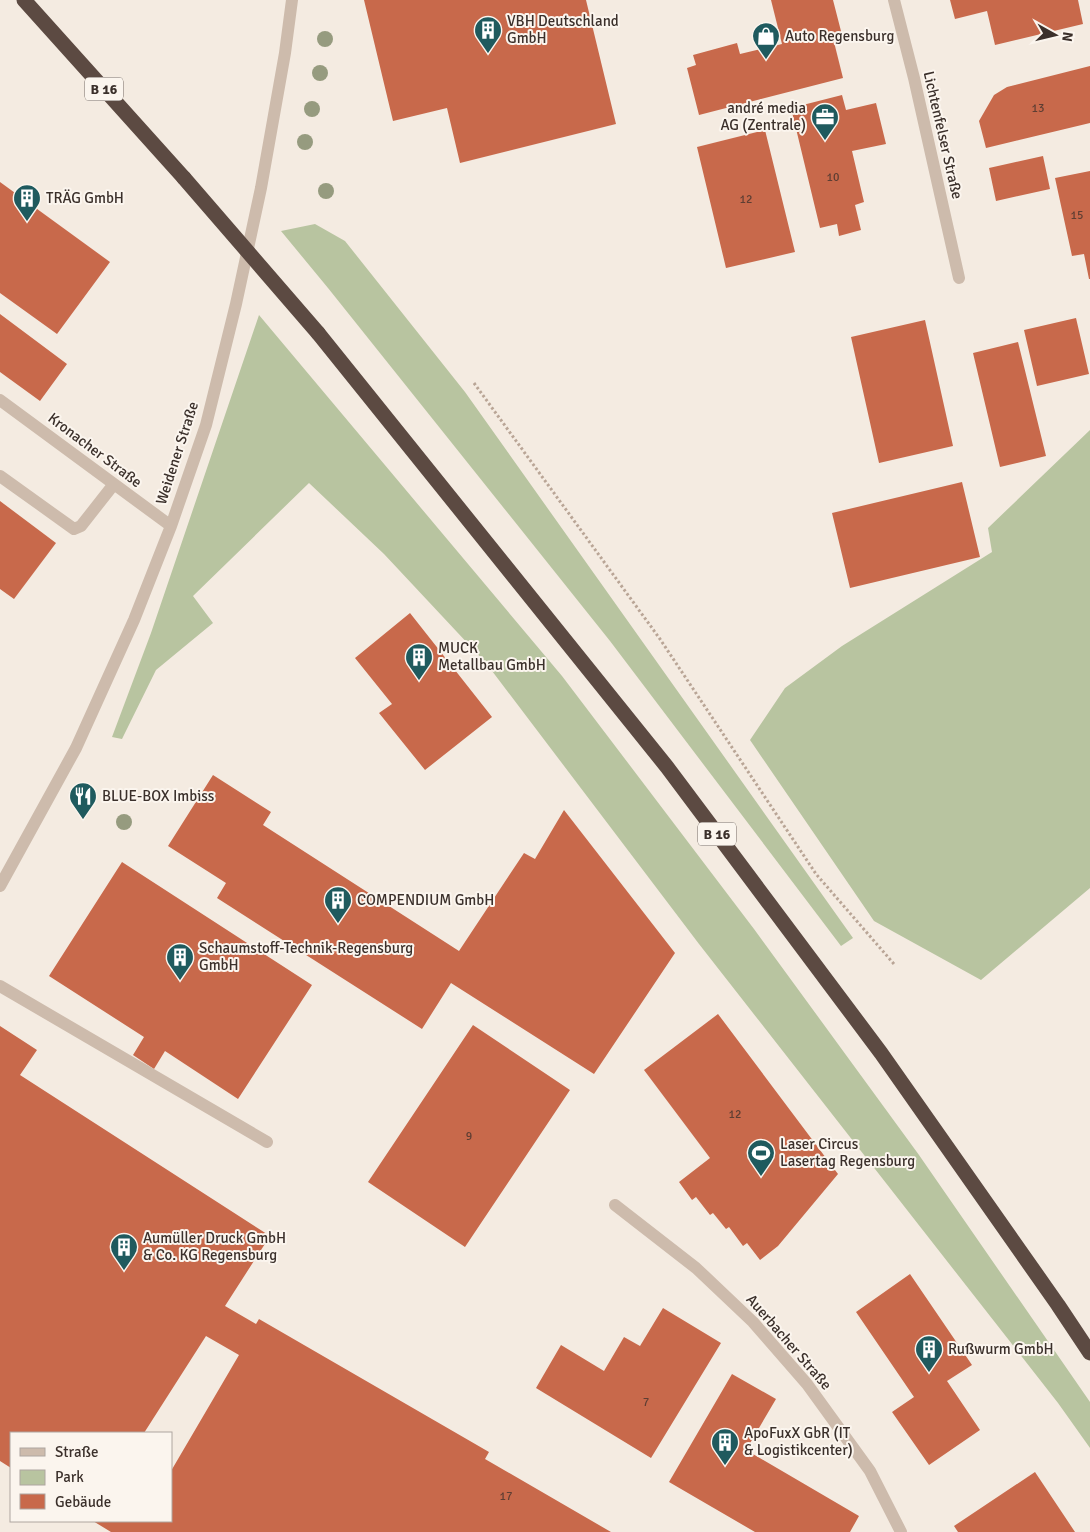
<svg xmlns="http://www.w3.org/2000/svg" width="1090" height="1532" viewBox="0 0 1090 1532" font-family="Signika,sans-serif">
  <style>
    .green { fill: #b8c4a0 }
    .building { fill: #c8694b }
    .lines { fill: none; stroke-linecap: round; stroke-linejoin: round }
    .path { stroke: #b9a596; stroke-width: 3; stroke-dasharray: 2.5 2.5; stroke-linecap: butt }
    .minor { stroke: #cdbbac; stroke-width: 12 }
    .highway { stroke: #5c4a42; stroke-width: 15 }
    .highway-bridge { stroke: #5c4a42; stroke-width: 15 }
    .tree { fill: #969b7f }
    .labels { text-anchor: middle; stroke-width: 4; stroke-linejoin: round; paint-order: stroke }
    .number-label { font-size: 12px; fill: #5e3e33 }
    .shield { fill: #fbf5ee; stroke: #756b66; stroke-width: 1 }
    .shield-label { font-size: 14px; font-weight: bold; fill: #3b302b }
    .poi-label { font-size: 15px; fill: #3b302b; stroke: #fbf5ee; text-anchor: start }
    .street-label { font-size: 15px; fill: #3b302b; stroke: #fbf5ee }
  </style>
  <rect width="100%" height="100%" fill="#f4ebe1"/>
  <path class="green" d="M315 224 345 241 465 392 853 938 841 946 610 641 328 288 281 231Z
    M259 315 562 676 754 929 919 1155 1090 1402V1448L1058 1403 699 944 486 663 384 554 309 483 193 596 213 623 156 670 122 739 112 737 151 633Z
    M1090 430V888L981 980 874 921 750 740 785 688 842 646 992 552 988 528Z"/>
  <path class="building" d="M364 0H586L616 124 460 163 447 108 393 121Z
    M771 0H833L842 35 833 38 843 78 699 115 687 68 696 65 693 55 737 43 740 54 782 44Z
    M950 0H1078L1083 24 995 45 987 11 955 19Z
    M1090 66V123L986 148 979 121 994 95 1007 87Z
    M842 95 846 110 876 103 886 144 852 151 864 202 855 205 861 230 839 236 837 224 820 228 791 108Z
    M765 130 795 252 726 268 697 147Z
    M1043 156 1050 189 996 201 989 168Z
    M1090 171V279H1089L1084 254 1072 256 1055 178Z
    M0 182 110 262 57 334 0 293Z
    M0 314 67 364 40 401 0 372Z
    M1076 318 1089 374 1037 386 1024 330Z
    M925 320 953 446 879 463 851 337Z
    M1018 342 1046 456 1000 467 973 353Z
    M962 482 980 557 850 588 832 513Z
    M0 501 56 543 14 599 0 589Z
    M410 613 492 717 425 770 379 713 392 704 355 658Z
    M213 775 271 812 263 825 459 951 524 853 535 859 564 810 675 953 594 1074 451 983 422 1029 217 898 226 883 168 846Z
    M122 862 312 985 238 1099 165 1051 154 1069 133 1055 144 1037 49 976Z
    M718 1014 838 1174 778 1246 760 1260 747 1243 743 1246 729 1227 726 1229 713 1213 710 1215 696 1197 692 1200 679 1182 710 1158 644 1070Z
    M473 1025 570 1090 465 1247 368 1182Z
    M0 1026 37 1050 20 1075 270 1236 225 1306 256 1324 259 1319 489 1452 485 1459 611 1532H111L93 1521H171V1471L239 1355 206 1336 144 1433H11V1468L0 1461Z
    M910 1274 972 1365 947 1381 980 1430 929 1465 892 1412 914 1397 856 1312Z
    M663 1308 721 1343 651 1458 536 1388 561 1345 604 1371 624 1337 640 1346Z
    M732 1374 776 1399 746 1450 859 1516 850 1532H755L669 1482Z
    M1035 1472 1075 1532H958L954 1526Z"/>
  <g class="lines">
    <path class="path" d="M474 383 660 639 816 874 894 964"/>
    <path class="minor" d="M894 0 914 78 959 278
      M0 400 171 526
      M0 476 74 529 81 526 114 484
      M0 886 76 748 134 620 171 526 206 425 236 304 261 188 285 53 292 0
      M0 986 267 1142
      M615 1205 696 1268 753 1322 807 1384 870 1471 901 1532"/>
    <path class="highway" d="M24 0 184 178
      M318 333 667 767 881 1053 1058 1305 1090 1353"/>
    <path class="highway-bridge" d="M184 178 318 333"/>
  </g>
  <g class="tree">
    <circle cx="325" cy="39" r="8"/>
    <circle cx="320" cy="73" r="8"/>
    <circle cx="312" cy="109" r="8"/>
    <circle cx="305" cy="142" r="8"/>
    <circle cx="326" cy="191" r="8"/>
    <circle cx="124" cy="822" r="8"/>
  </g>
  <defs>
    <g id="building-pin" transform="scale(1.4375)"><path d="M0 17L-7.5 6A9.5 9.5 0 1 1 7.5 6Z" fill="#1f5a5e" stroke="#fbf5ee"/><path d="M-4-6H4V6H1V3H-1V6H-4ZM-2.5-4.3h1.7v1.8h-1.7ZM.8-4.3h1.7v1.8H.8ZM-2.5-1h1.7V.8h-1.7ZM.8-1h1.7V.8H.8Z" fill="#fff"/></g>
    <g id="shop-pin" transform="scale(1.4375)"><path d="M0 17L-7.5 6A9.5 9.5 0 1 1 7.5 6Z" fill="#1f5a5e" stroke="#fbf5ee"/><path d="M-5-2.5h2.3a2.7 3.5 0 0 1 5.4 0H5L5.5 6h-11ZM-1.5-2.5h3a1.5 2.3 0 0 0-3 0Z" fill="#fff"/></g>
    <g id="office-pin" transform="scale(1.4375)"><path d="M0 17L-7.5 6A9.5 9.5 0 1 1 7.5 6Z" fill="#1f5a5e" stroke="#fbf5ee"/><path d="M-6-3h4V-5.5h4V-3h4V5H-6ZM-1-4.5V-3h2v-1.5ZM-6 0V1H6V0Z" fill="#fff"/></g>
    <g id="restaurant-pin" transform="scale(1.4375)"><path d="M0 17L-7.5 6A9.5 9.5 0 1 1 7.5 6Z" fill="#1f5a5e" stroke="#fbf5ee"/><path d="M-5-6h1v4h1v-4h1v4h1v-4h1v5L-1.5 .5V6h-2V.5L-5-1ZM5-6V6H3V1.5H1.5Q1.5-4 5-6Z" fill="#fff"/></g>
    <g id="stadium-pin" transform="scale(1.4375)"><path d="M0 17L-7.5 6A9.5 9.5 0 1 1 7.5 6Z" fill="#1f5a5e" stroke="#fbf5ee"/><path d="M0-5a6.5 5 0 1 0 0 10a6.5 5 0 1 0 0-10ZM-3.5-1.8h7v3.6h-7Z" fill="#fff"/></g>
  </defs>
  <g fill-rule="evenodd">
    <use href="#building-pin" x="488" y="30"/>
    <use href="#shop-pin" x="766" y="36"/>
    <use href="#office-pin" x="825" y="117"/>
    <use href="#building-pin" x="27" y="198"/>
    <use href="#building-pin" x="419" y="657"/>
    <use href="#restaurant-pin" x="83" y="796"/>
    <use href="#building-pin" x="338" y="900"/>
    <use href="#building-pin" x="180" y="957"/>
    <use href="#stadium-pin" x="761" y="1153"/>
    <use href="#building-pin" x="124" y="1247"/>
    <use href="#building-pin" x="929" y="1349"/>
    <use href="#building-pin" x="725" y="1442"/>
  </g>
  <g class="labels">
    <g class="number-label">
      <text x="1038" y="112">13</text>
      <text x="833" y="181">10</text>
      <text x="746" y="203">12</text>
      <text x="1077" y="219">15</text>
      <text x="735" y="1118">12</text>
      <text x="469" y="1140">9</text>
      <text x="646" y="1406">7</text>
      <text x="506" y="1500">17</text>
    </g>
    <g class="shield">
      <rect x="85" y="77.5" width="38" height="23" rx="4"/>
      <rect x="698" y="822.5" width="38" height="23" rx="4"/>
    </g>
    <g class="shield-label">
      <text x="104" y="94">B 16</text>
      <text x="717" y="839">B 16</text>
    </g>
    <g class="poi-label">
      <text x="507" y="26">VBH Deutschland<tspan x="507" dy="17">GmbH</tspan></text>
      <text x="785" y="41">Auto Regensburg</text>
      <text x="806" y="113" text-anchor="end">andré media<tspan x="806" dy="17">AG (Zentrale)</tspan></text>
      <text x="46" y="203">TRÄG GmbH</text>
      <text x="438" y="653">MUCK<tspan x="438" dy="17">Metallbau GmbH</tspan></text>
      <text x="102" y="801">BLUE-BOX Imbiss</text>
      <text x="357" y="905">COMPENDIUM GmbH</text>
      <text x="199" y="953">Schaumstoff-Technik-Regensburg<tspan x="199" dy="17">GmbH</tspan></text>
      <text x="780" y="1149">Laser Circus<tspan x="780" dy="17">Lasertag Regensburg</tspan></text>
      <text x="143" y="1243">Aumüller Druck GmbH<tspan x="143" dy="17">&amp; Co. KG Regensburg</tspan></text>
      <text x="948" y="1354">Rußwurm GmbH</text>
      <text x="744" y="1438">ApoFuxX GbR (IT<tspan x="744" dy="17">&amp; Logistikcenter)</tspan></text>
    </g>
    <g class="street-label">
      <text transform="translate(943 135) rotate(77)" y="5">Lichtenfelser Straße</text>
      <text transform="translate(95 450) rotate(37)" y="5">Kronacher Straße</text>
      <text transform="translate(177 453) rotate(-72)" y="5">Weidener Straße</text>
      <text transform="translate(789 1342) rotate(49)" y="5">Auerbacher Straße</text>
    </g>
  </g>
  <rect x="10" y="1432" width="162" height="90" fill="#fbf5ee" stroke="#aea6a0"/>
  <rect x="20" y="1448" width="25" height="8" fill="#cdbbac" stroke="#aea6a0"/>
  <text x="55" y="1457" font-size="15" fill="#3b302b">Straße</text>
  <rect x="20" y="1470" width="25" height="15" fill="#b8c4a0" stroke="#aea6a0"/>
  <text x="55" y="1482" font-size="15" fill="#3b302b">Park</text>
  <rect x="20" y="1494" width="25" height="15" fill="#c8694b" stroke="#aea6a0"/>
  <text x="55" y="1507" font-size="15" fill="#3b302b">Gebäude</text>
  <g transform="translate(1055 35) rotate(98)" stroke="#fbf5ee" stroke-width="4" paint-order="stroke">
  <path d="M0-4L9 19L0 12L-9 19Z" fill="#3b302b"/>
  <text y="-8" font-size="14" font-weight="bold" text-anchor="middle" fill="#3b302b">N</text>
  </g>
</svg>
